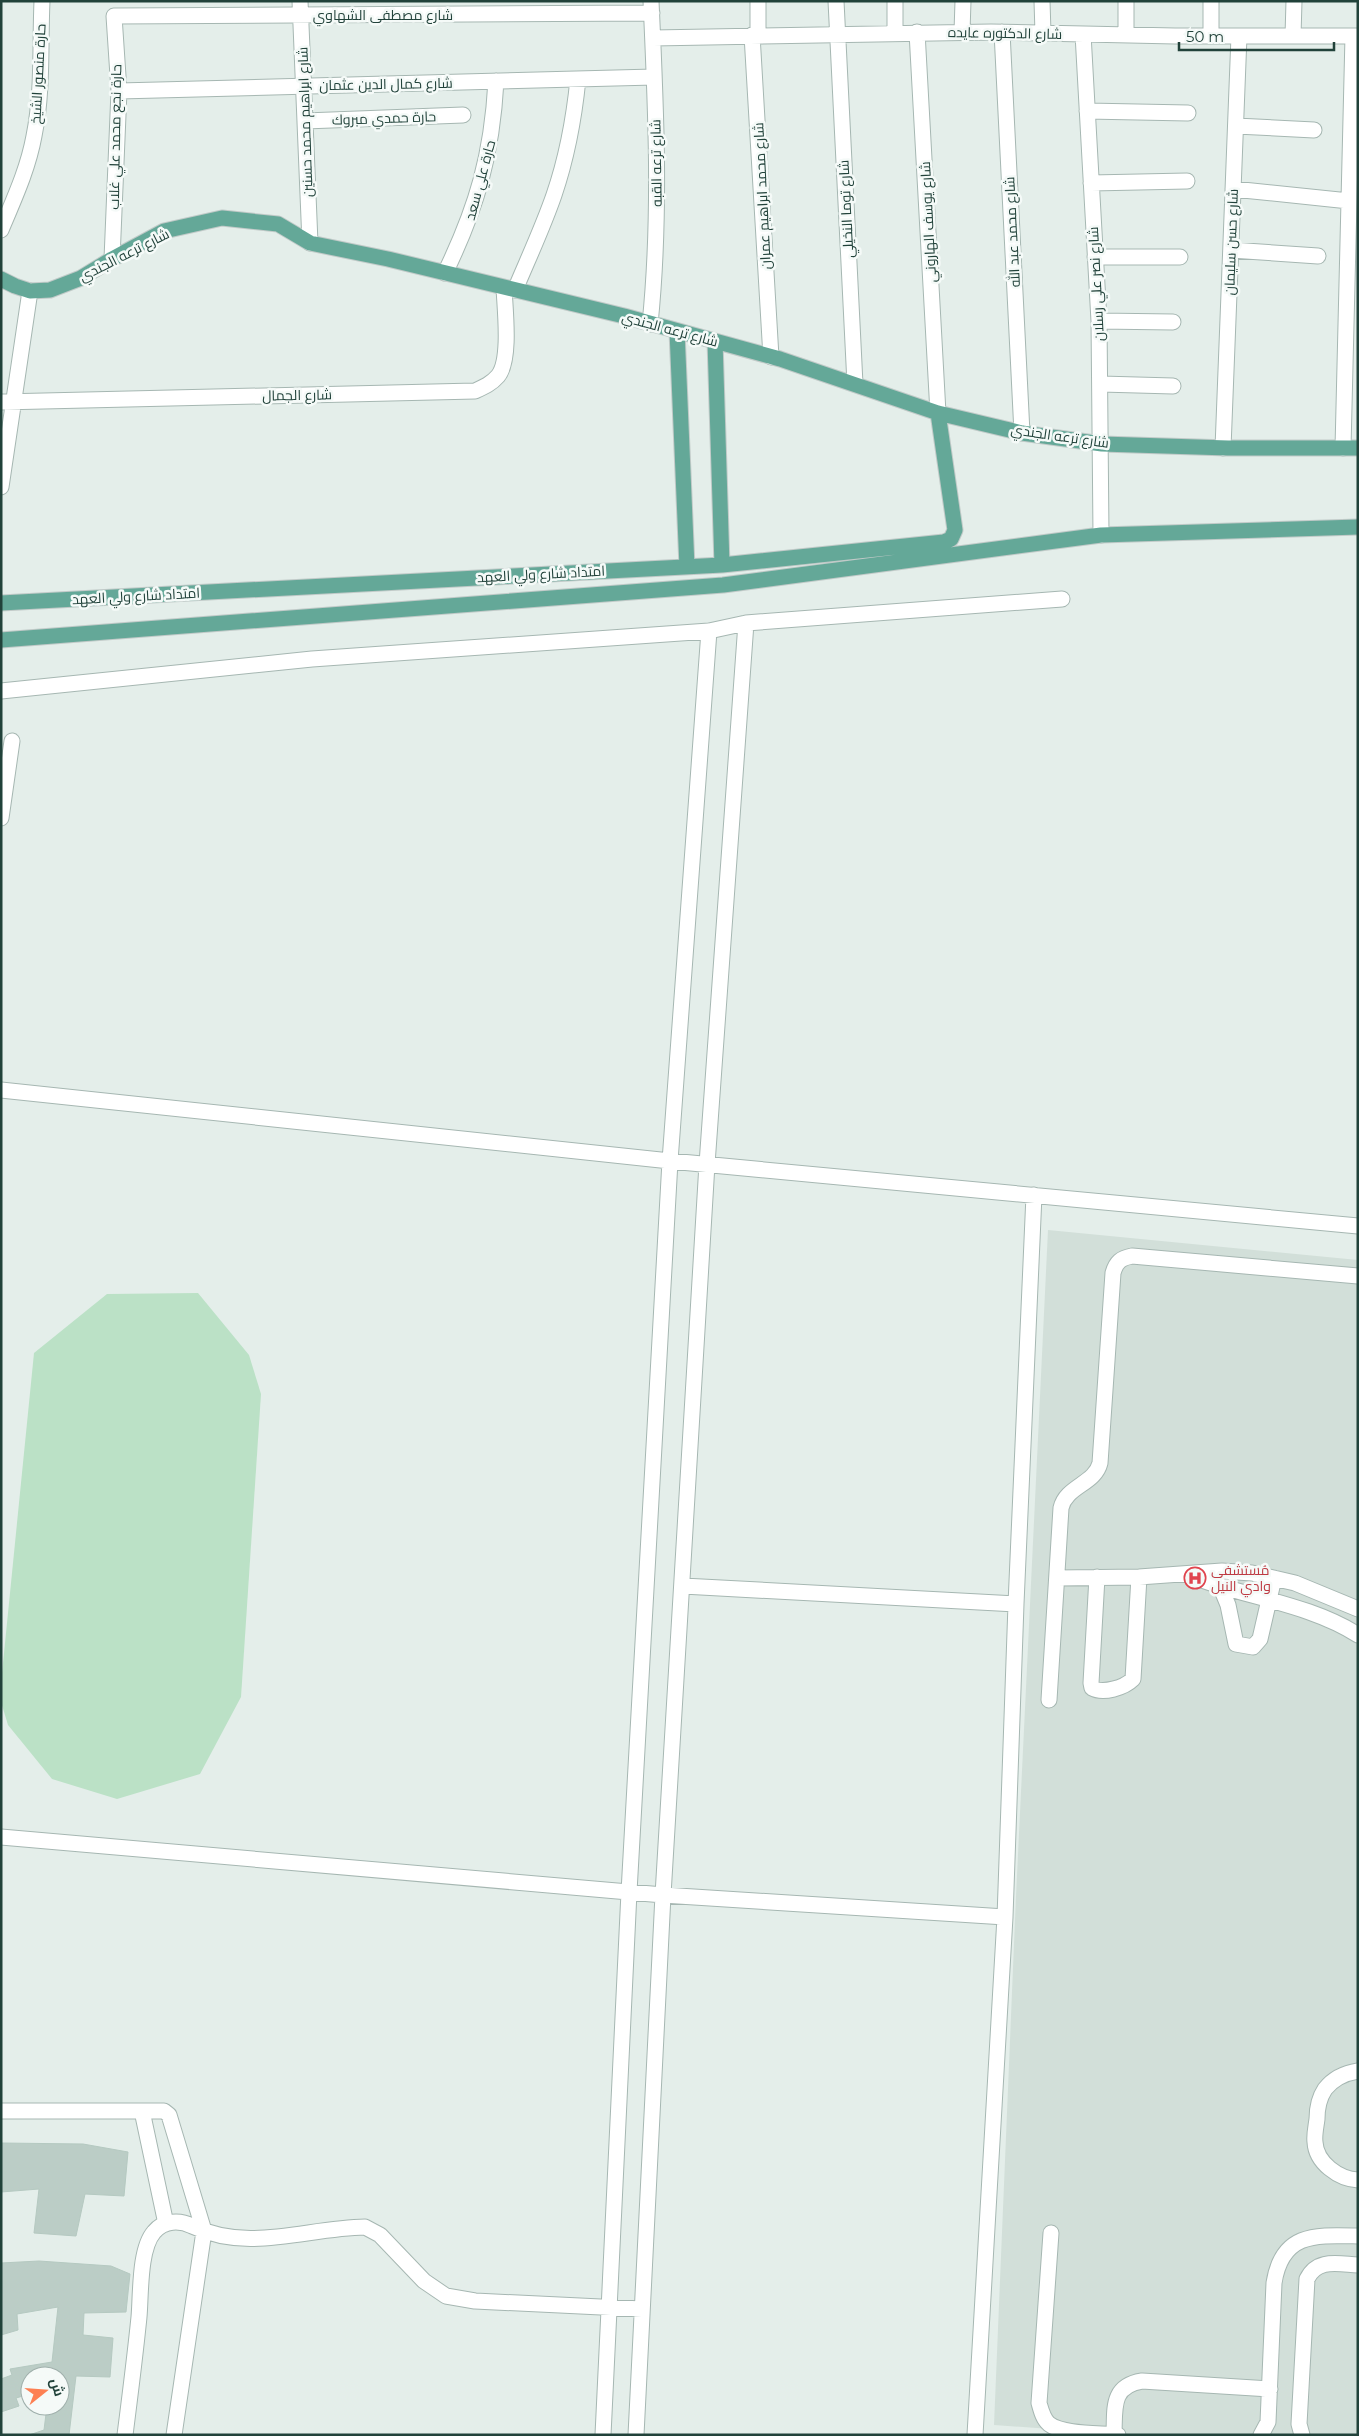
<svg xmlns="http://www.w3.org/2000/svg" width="1359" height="2436" viewBox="0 0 1359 2436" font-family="Montserrat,Cairo,sans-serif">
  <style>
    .built { fill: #d2dfd9 }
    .green { fill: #bbe1c6 }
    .building { fill: #bbcdc6; stroke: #b5c9c1 }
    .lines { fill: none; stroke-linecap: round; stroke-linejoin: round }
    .minor-casing { stroke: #a6b7b2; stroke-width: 17 }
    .major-casing { stroke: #c1cac8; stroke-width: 17 }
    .minor { stroke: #fff; stroke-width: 15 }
    .major { stroke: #64a898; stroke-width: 15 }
    .labels { text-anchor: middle; stroke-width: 5; stroke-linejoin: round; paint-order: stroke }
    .street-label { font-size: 14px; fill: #21423a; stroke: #f5faf8 }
    .health-label { font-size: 14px; fill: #be3a42; stroke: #f5faf8; text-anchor: start }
  </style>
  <rect width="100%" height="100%" fill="#e4eeea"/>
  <path class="built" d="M1048 1230 1358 1260V2435H1135L994 2425 1016 1896Z"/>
  <path class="green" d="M198 1293 249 1355 261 1394 241 1697 200 1774 117 1799 52 1779 8 1725 1 1702V1683L34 1353 107 1294Z"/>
  <path class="building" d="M1 2143 83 2144 128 2152 124 2196 85 2194 76 2236 34 2233 39 2189 1 2192Z
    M39 2261 111 2266 130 2274 126 2312 84 2313 83 2335 113 2338 110 2377 76 2376 69 2435H29L44 2430 47 2406H60V2376H30V2394L16 2398 19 2406 1 2412V2379L12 2375 10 2369 52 2362 58 2307 17 2314 18 2330 1 2335V2263Z"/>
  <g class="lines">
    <g class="minor-casing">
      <path id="minor" d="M300 1 310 243
        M758 1V35
        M836 1 855 384
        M1042 1 1043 33
        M1211 1V36
        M917 32 938 413
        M962 32 963 1
        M1002 32 1022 433
        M895 33V1
        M1083 34 1099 321 1101 535
        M752 35 771 357
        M1126 35V1
        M1293 36 1294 1
        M653 38 991 32 1175 36H1358
        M119 91 654 77
        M1087 111 1188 113
        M305 121 463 115
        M1236 126 1314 130
        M1091 183 1187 181
        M1233 189 1349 201
        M1 230C14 199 28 169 34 136 43 92 40 45 42 1
        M1231 250 1318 256
        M1095 257H1180
        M112 259 119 91 114 16 652 13
        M445 273C477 207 492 155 496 81
        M515 290C528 259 543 227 554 195 567 157 574 119 578 79
        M1099 321 1173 322
        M650 324C661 217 656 109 651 1
        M1101 384 1173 386
        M1 402 475 391C484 387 491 384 498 376 511 360 505 310 504 288
        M1223 448 1239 36
        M1343 448 1353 36
        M1 487 30 291
        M1 691 312 659 709 631 746 623 1062 599
        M1 818 12 741
        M1 1090 670 1161 1358 1226
        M1191 1576C1244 1597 1310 1604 1358 1635
        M1097 1577 1091 1683 1092 1688C1103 1694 1124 1688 1133 1679L1139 1577
        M1057 1578 1139 1577 1222 1571 1252 1573 1295 1583 1358 1609
        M683 1586 1016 1604
        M1221 1588 1228 1605 1236 1644 1253 1647 1260 1639 1274 1578
        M1049 1700 1061 1508C1066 1486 1095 1484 1100 1463L1113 1273C1116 1262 1121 1258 1132 1256L1358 1276
        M1 1837 663 1895 1005 1917
        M1358 2071C1345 2073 1333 2079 1325 2089 1319 2098 1317 2109 1317 2119 1316 2127 1314 2135 1315 2142 1316 2163 1339 2179 1358 2180
        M1 2111H164L169 2115 204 2231 174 2435
        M142 2111 166 2224
        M1051 2233 1039 2403C1041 2410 1043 2419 1049 2424 1063 2435 1101 2433 1118 2435
        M1114 2434C1115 2408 1111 2386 1142 2381L1270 2389
        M125 2435C130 2396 135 2357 139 2317 141 2295 139 2249 154 2232 164 2220 180 2220 192 2226 250 2253 305 2228 365 2227L380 2235 424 2281 446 2296 475 2301 642 2309
        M603 2435 629 1892 670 1161 709 631
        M636 2435 663 1895 707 1164 746 623
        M975 2435 1005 1917 1016 1604 1034 1195
        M1261 2435 1268 2422 1274 2283C1282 2232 1316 2235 1358 2236
        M1302 2435 1299 2424 1307 2279C1317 2258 1338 2264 1358 2265"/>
    </g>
    <g class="major-casing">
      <path id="major" d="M1 279 15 286 30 291 50 290 81 278 112 259 164 231 222 218 278 224 310 243 388 259 624 316 780 359 938 413 1022 433 1102 444 1228 448H1358
        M677 331 687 567
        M715 341 722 565
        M1 603 722 565 944 542 951 539 955 530 938 413
        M1 640 723 585 1101 535 1358 527"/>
    </g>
    <use href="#minor" class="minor"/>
    <use href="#major" class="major"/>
  </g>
  <defs>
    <g id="hospital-ring" transform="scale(1.125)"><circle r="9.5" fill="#f5faf8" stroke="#e0444e" stroke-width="1.5"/><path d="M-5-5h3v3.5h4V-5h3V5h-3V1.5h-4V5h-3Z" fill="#e0444e"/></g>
  </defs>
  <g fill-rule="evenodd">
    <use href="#hospital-ring" x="1195" y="1578"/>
  </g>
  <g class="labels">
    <g class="street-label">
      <text x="383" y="20">شارع مصطفى الشهاوي</text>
      <text transform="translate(1005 33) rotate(1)" y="5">شارع الدكتوره عايده</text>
      <text transform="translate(38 74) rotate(-87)" y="5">حارة منصور الشيخ</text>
      <text transform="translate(386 84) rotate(-1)" y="5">شارع كمال الدين عثمان</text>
      <text transform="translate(384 118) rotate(-2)" y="5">حارة حمدي مبروك</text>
      <text transform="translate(305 122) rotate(-92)" y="5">شارع ابراهيم محمد حسنين</text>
      <text transform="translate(115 137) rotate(-89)" y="5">حارة نجع محمد علي غلاب</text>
      <text transform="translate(656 163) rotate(-91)" y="5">شارع ترعه القبه</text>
      <text transform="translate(480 180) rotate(-75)" y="5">حارة علي سعد</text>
      <text transform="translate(762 196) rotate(-93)" y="5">شارع محمد ابراهيم عمران</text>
      <text transform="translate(846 209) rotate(-93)" y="5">شارع توما النخيلي</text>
      <text transform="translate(928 222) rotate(-93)" y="5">شارع يوسف الهاروني</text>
      <text transform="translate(1012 232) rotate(-93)" y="5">شارع محمد عبد الله</text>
      <text transform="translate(1231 242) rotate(-88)" y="5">شارع حسن سليمان</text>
      <text transform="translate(124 255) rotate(-27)" y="5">شارع ترعه الجندي</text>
      <text transform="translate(1096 284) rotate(-93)" y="5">شارع نصر علي رسلان</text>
      <text transform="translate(670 329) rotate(15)" y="5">شارع ترعه الجندي</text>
      <text transform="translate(297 395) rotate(-1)" y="5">شارع الجمال</text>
      <text transform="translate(1060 436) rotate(8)" y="5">شارع ترعه الجندي</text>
      <text transform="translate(541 574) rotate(-3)" y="5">امتداد شارع ولي العهد</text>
      <text transform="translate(136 596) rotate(-3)" y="5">امتداد شارع ولي العهد</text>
    </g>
    <g class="health-label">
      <text x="1211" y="1575">مُستشفى<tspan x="1211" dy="16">وادي النيل</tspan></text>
    </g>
  </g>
  <rect width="1359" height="2436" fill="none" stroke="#21423a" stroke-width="5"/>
  <g transform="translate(45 2391) rotate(73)"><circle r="24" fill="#f5faf8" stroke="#a0b0ac"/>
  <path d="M0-4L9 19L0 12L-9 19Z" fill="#fd8053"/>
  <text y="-8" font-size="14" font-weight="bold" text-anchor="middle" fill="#21423a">ش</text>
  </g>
  <path d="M1179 42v8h155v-8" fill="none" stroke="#21423a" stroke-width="2.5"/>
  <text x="1186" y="42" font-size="15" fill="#21423a" stroke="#f5faf8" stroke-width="4" paint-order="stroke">50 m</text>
</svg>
